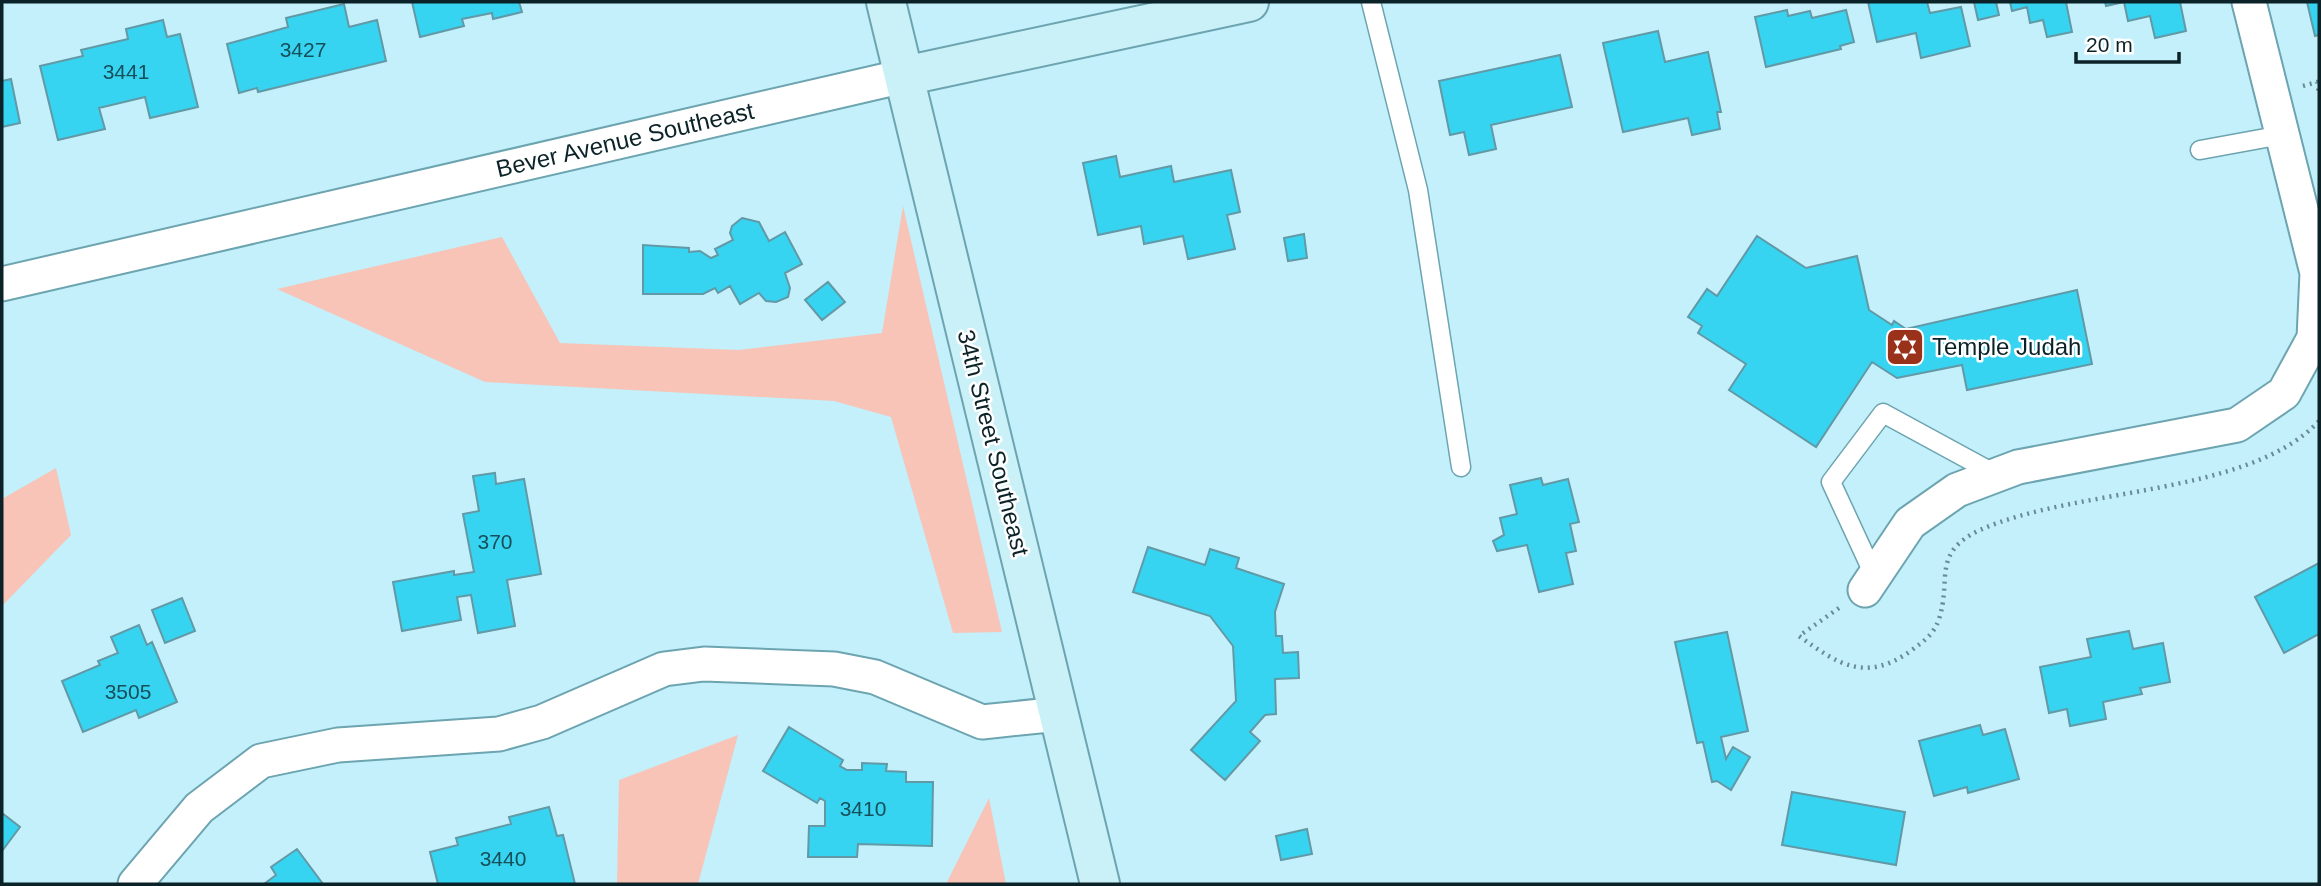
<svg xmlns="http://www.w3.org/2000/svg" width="2321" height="886" viewBox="0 0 2321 886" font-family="Arial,sans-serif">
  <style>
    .green { fill: #f7c4b7 }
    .building { fill: #36d4f1; stroke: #6299a6; stroke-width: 2 }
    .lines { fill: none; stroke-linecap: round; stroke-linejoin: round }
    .lane-casing { stroke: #6ca4b0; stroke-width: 21 }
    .street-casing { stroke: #6ca4b0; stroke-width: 37 }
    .secondary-casing { stroke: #6ca4b0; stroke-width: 42 }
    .path { stroke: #698c94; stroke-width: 4.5; stroke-dasharray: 2 5; stroke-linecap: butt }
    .lane { stroke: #fff; stroke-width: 18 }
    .street { stroke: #fff; stroke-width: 33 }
    .secondary { stroke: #caf1f8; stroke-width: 38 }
    .labels { text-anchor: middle; stroke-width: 5; stroke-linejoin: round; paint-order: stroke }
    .number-label { font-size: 21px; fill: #164f5a }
    .street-label { font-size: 24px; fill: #0b2328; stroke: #fff }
    .poi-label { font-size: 24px; fill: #0b2328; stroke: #fff; text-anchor: start }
  </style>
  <rect width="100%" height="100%" fill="#c3f0fb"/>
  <path class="green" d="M903 206 1002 632 953 633 891 417 834 401 485 382 277 289 502 237 560 343 739 350 882 333Z
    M56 468 71 535 2 606V499Z
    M738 735 698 884H617L619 780Z
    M989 798 1006 884H946Z"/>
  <path class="building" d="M412 2H519L522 12 493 19 492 13 462 19 464 26 420 37Z
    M1868 2H1927L1930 13 1961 7 1970 46 1921 58 1916 33 1877 42Z
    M1974 2H1996L1999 15 1978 20Z
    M2010 2H2066L2072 32 2047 37 2043 20 2030 23 2027 7 2012 11Z
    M2105 2H2180L2186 31 2155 38 2150 16 2128 21 2124 2 2106 6Z
    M2307 2H2319V35L2315 36Z
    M344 4 349 27 377 20 386 61 258 92 257 88 239 93 227 44 288 27 286 18Z
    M1787 10 1788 16 1810 11 1812 18 1846 10 1854 42 1840 46 1841 49 1766 67 1755 17Z
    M163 20 167 37 180 34 198 107 150 118 145 97 99 108 105 129 58 140 40 66 83 56 81 50 128 39 126 29Z
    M1658 31 1665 62 1708 52 1721 112H1717L1720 129 1692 135 1688 118 1623 132 1603 43Z
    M1560 55 1572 107 1491 125 1496 149 1469 155 1464 132 1450 135 1439 81Z
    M11 79 20 123 2 127V81Z
    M1116 156 1120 177 1171 166 1174 182 1231 170 1240 212 1227 215 1235 249 1188 259 1183 236 1144 244 1141 226 1098 235 1083 163Z
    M742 218 759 222 769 241 785 232 802 264 785 273 790 288 788 297 776 302 766 301 759 293 740 304 730 286 718 293 715 288 703 294H643V245L689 248V252L700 251 711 258 718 255 715 249 733 240 730 233 732 226Z
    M1304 234 1307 258 1288 261 1284 238Z
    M1757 236 1806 268 1857 256 1869 310 1892 325 1894 321 1906 329 2077 290 2092 364 1967 390 1962 365 1897 378 1872 362 1816 447 1729 390 1746 364 1698 333 1702 326 1688 317 1707 289 1717 296Z
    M828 282 845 302 822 320 805 300Z
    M495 473 496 484 524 479 541 574 507 580 515 626 478 633 471 595 457 597 461 620 402 631 393 582 454 571V575L474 572 463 514 479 511 473 476Z
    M1541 478 1543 485 1568 479 1579 522 1570 524 1576 551 1566 553 1573 584 1539 592 1527 545 1497 551 1493 541 1504 535 1500 518 1517 514 1510 485Z
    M1148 547 1205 565 1210 549 1239 558 1236 568 1284 584 1275 612 1276 636H1282L1283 653 1298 652 1299 678 1275 679 1276 714 1265 715 1250 732 1260 741 1225 780 1191 750 1236 701 1233 646 1210 616 1133 592Z
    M2319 563V634L2284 653 2255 597Z
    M182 598 195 631 165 643 152 610Z
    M139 625 147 645 152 642 177 702 139 718 136 710 83 732 62 681 100 665 98 661 118 653 111 637Z
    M2129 631 2133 649 2163 643 2170 682 2140 688 2142 694 2103 702 2106 719 2070 726 2067 709 2049 713 2040 667 2091 657 2087 639Z
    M1727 632 1748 731 1721 737 1726 759 1733 747 1750 757 1731 790 1717 781 1712 782 1703 742 1697 743 1675 642Z
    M1980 725 1983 735 2005 729 2019 779 1968 793 1967 787 1934 796 1919 741Z
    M789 727 843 760 840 766 847 770H862V763L887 764 886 771 906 772V782H933L932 846 858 844 857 857H808L809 826H825V801L820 798 817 803 763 771Z
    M1792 792 1905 812 1896 865 1782 845Z
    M549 807 557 836 563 835 575 884H438L430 852 458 845 456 838 511 824 509 817Z
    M2 813 20 827 2 851Z
    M1307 829 1312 854 1281 860 1276 836Z
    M297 849 323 884H264L276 875 271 867Z"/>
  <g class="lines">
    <g class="lane-casing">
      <path id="lane" d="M1371 2 1418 190 1461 467
        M2200 150 2282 135
        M1875 577 1831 482 1883 413 1997 475"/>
    </g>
    <g class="street-casing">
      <path id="street" d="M2 284 904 76
        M1865 590 1910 523 1957 490 2018 467 2237 425 2284 393 2314 338 2317 273 2249 2
        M135 884 199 808 261 761 338 745 499 734 542 722 664 669 704 664 834 669 875 677 982 722 1059 714"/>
    </g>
    <g class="secondary-casing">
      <path id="secondary" d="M886 2 1100 884
        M904 76 1249 2"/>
    </g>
    <path class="path" d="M2303 86 2317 82 2319 93
      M1839 608 1799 636C1839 665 1866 683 1912 650 1924 641 1934 634 1939 619 1952 579 1931 553 1980 530 2076 487 2249 496 2319 421"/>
    <use href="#lane" class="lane"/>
    <use href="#street" class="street"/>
    <use href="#secondary" class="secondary"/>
  </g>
  <defs>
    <g id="synagogue-square" transform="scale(2.0125)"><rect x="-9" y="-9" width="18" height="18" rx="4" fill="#9a311b" stroke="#fff"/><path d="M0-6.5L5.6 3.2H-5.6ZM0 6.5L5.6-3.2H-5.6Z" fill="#fff"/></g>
  </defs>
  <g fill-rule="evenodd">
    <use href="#synagogue-square" x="1905" y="347"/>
  </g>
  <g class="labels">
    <g class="number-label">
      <text x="303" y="57">3427</text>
      <text x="126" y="79">3441</text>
      <text x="495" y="549">370</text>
      <text x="128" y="699">3505</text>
      <text x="863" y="816">3410</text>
      <text x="503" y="866">3440</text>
    </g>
    <g class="street-label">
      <text transform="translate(625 140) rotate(-13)" y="8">Bever Avenue Southeast</text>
      <text transform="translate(993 443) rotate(76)" y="8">34th Street Southeast</text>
    </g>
    <g class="poi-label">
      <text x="1932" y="355">Temple Judah</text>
    </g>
  </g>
  <rect width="2321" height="886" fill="none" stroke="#0b2328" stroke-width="7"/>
  <path d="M2076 52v10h103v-10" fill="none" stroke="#0b2328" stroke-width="3.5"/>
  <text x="2086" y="52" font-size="21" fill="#0b2328" stroke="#ffffff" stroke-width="5" paint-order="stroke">20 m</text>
</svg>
